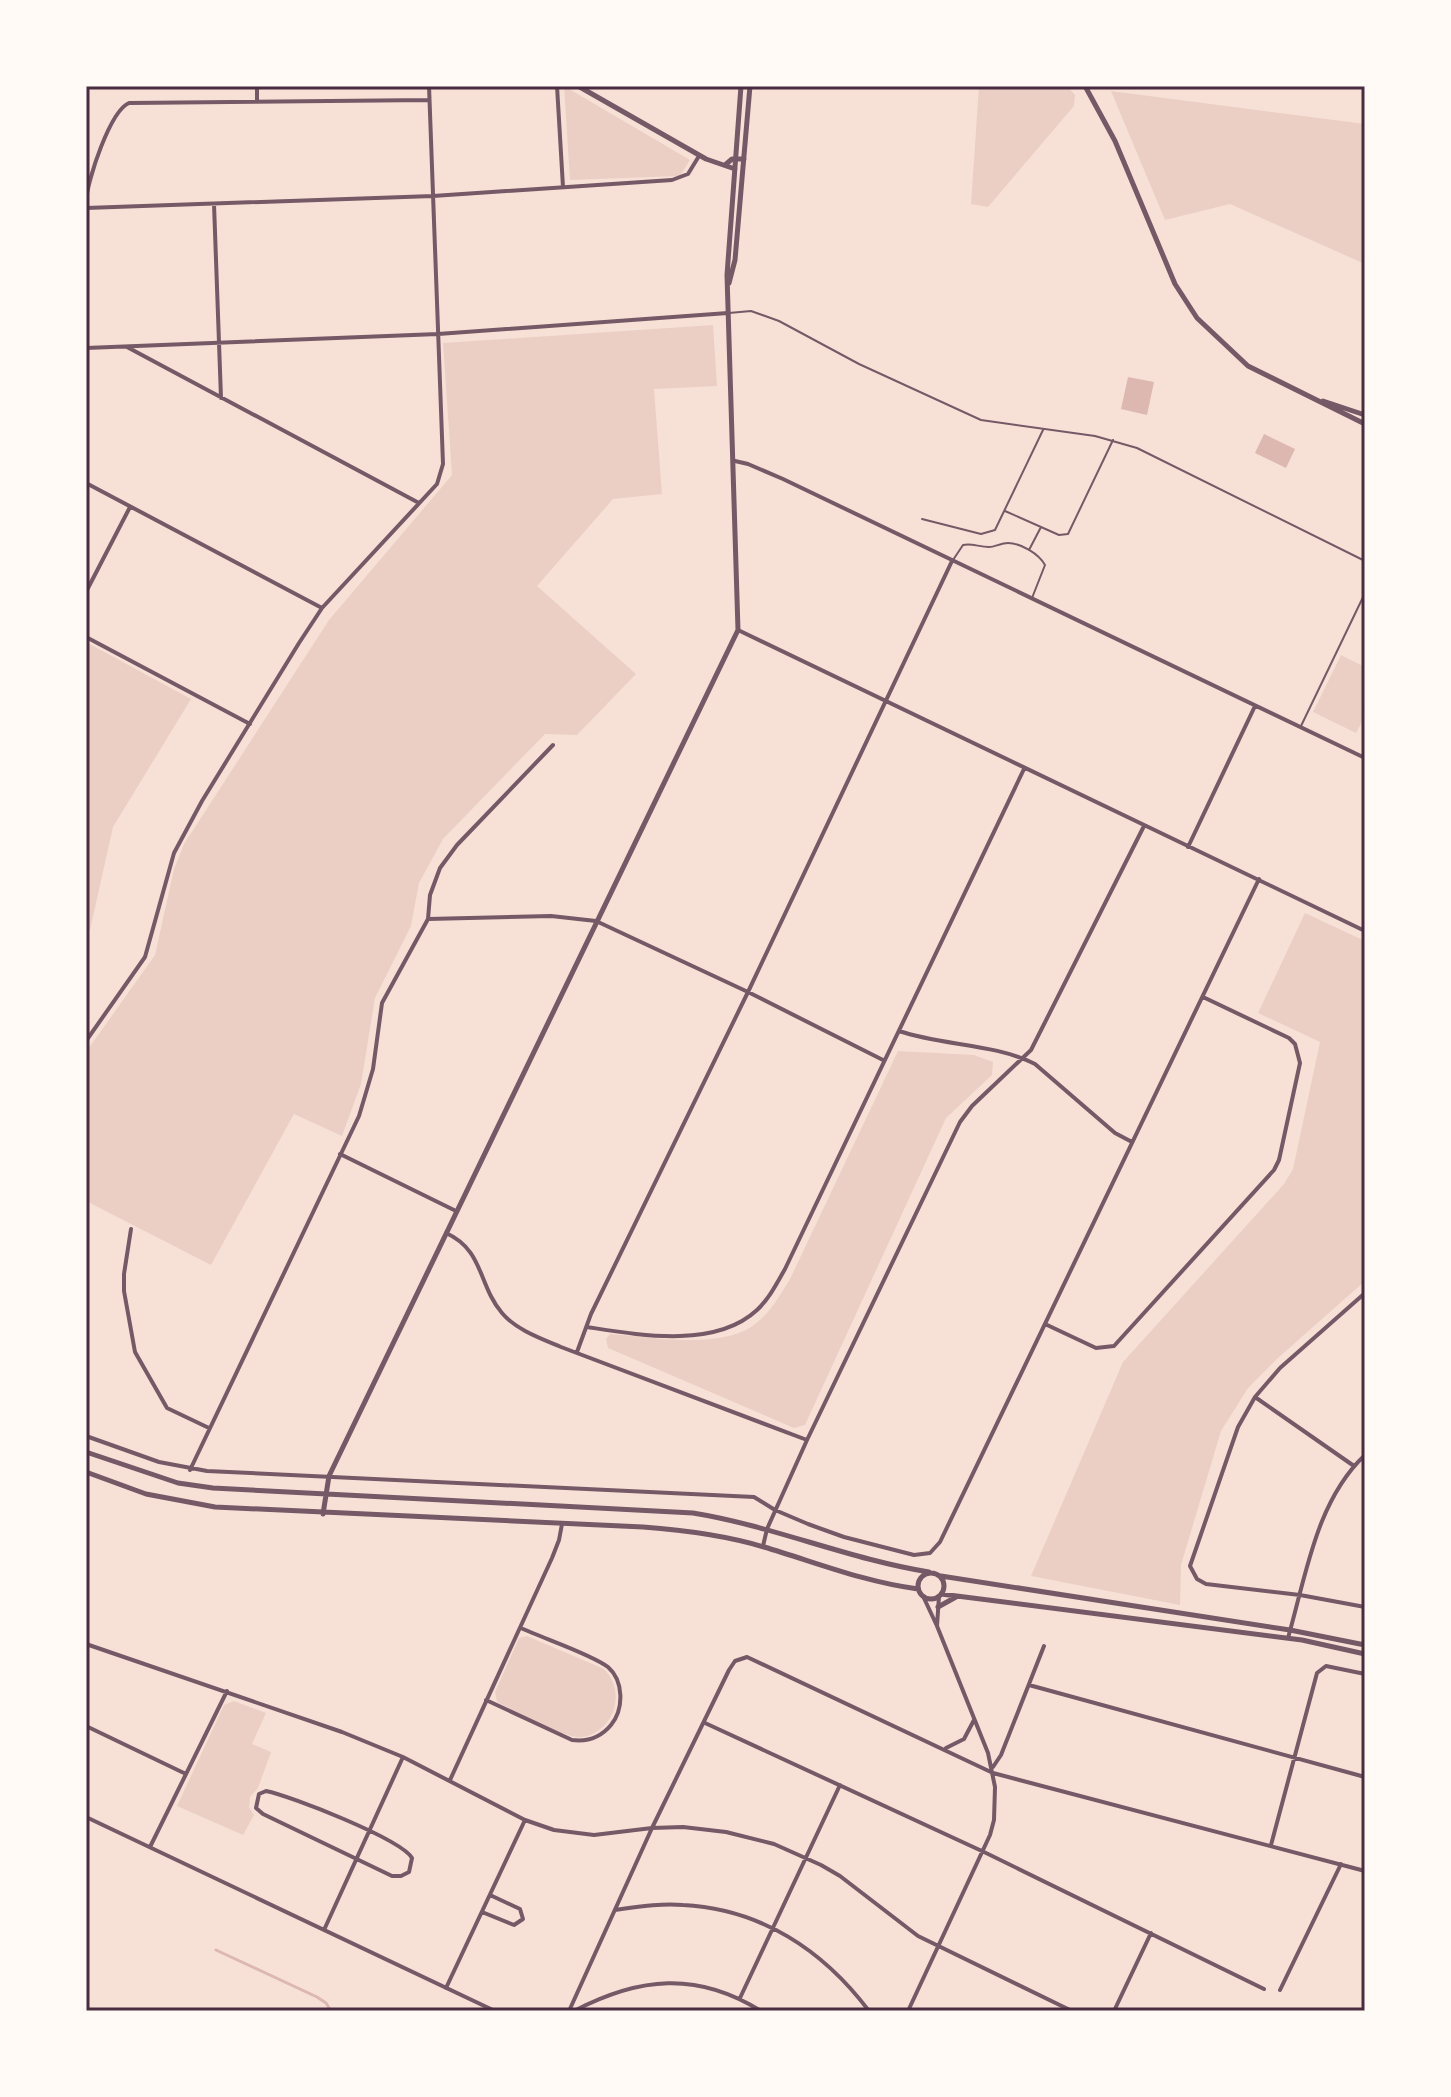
<svg xmlns="http://www.w3.org/2000/svg" width="1451" height="2097" viewBox="0 0 1451 2097" font-family="Jost,sans-serif">
  <style>
    .green { fill: #ebcfc5 }
    .water { fill: #dcb8b0 }
    .lines { fill: none; stroke-linecap: round; stroke-linejoin: round }
    .stream { stroke: #dcb8b0; stroke-width: 3 }
    .service { stroke: #755966; stroke-width: 2 }
    .minor { stroke: #755966; stroke-width: 4 }
    .tertiary { stroke: #755966; stroke-width: 5 }
    .neatline { fill: none; stroke: #4a2c40; stroke-width: 3 }
  </style>
  <rect width="100%" height="100%" fill="#f7e1d7"/>
  <path class="green" d="M564 86 690 160 680 176 570 180Z
    M979 86H1067L1075 95 1074 106 988 207 971 204Z
    M1111 91 1365 124V264L1230 204 1165 220Z
    M713 325 717 386 654 389 662 494 613 499 537 586 636 674 577 735 545 734 443 839 419 883 411 926 375 998 361 1084 342 1136 294 1114 211 1265 86 1201V1052L155 955 174 869 184 844 329 620 452 475 443 343Z
    M86 642 191 699 113 827 90 930 86 935Z
    M1341 655 1365 667V696L1361 705 1365 708V716L1356 733 1313 712Z
    M1305 913 1365 941V1281L1278 1358 1248 1388 1221 1431 1181 1565 1180 1605 1031 1576 1123 1362 1284 1184 1293 1169 1320 1042 1258 1013Z
    M898 1051 974 1055 993 1062 992 1075 946 1118 805 1425 794 1428 608 1348 606 1339 610 1334C650 1337 716 1349 751 1327 769 1315 779 1297 790 1279Z
    M527 1636 604 1669C615 1680 618 1695 614 1709 610 1724 593 1739 577 1737 558 1735 516 1711 497 1702L495 1692 519 1638Z
    M234 1701 266 1713 252 1744 271 1752 258 1788 250 1797 249 1807 254 1815 243 1835 177 1806 224 1705Z"/>
  <path class="water" d="M1128 377 1154 382 1147 415 1121 409Z
    M1264 434 1295 449 1286 468 1255 453Z"/>
  <g class="lines">
    <path class="stream" d="M216 1950 317 1997 326 2003 331 2011"/>
    <path class="service" d="M729 313 751 311 779 321 859 364 981 420 1095 436 1137 448 1365 561
      M1005 511 1059 535 1068 534 1113 440
      M922 519 981 534 995 530 1043 430
      M1029 550 1041 527
      M953 560 963 545C972 543 979 547 989 547 995 547 1001 543 1008 543 1021 543 1039 554 1045 565L1032 598
      M1301 726 1365 593"/>
    <path class="minor" d="M557 86 563 187
      M257 100V86
      M86 200C88 179 110 111 129 103L429 100
      M214 204 221 398
      M86 208 433 196 672 180 688 174 699 156
      M127 347 419 503
      M86 348 438 334 728 313
      M735 461 748 464 783 479 1365 758
      M86 483 322 608
      M86 592 130 507
      M738 630 1365 931
      M86 637 250 724
      M1188 847 1255 706
      M428 919 551 916 596 921 748 992 883 1060
      M899 1031C943 1046 993 1043 1035 1064L1115 1133 1132 1142
      M86 1041 145 957 174 853 202 801 299 643 322 608 437 484 443 464 429 86
      M340 1154 456 1211
      M131 1229 124 1274V1291L135 1352 167 1408 209 1428
      M446 1233C484 1250 478 1285 502 1313 516 1330 542 1339 561 1347L807 1440
      M1365 1293 1280 1368 1255 1397 1238 1427 1190 1566 1197 1579 1206 1584 1300 1595 1365 1607
      M1045 1324 1096 1348 1114 1346 1274 1170 1279 1160 1300 1063 1295 1044 1289 1038 1203 997
      M587 1327C639 1335 715 1349 757 1310 769 1299 777 1283 785 1269L1024 769
      M577 1352 591 1314 748 992 952 561
      M1255 1397 1354 1466
      M86 1436 159 1462 207 1471 754 1497 775 1510 808 1524 844 1537 914 1555 930 1553 940 1542 1259 879
      M190 1470 359 1116 373 1069 382 1003 428 919 430 895 440 868 457 845 553 745
      M763 1546 767 1529 807 1440 960 1122 972 1106 1031 1050 1144 826
      M937 1626 939 1596
      M1288 1638C1306 1576 1316 1501 1365 1455
      M86 1644 342 1732 403 1757 525 1820 554 1830 594 1835 652 1828 683 1827 726 1832 774 1844 821 1865 840 1876 918 1936 1072 2011
      M1029 1685 1365 1777
      M486 1700 572 1740C587 1742 601 1737 611 1725 624 1709 624 1681 608 1667 591 1654 542 1638 521 1628
      M705 1723 984 1852 1264 1989
      M86 1726 186 1774
      M946 1748 964 1739 974 1720
      M993 1767 1001 1755 1044 1646
      M450 1780 552 1558 559 1540 562 1524
      M266 1791C291 1796 401 1839 412 1858L409 1872 401 1876H392L263 1814 256 1808 259 1794Z
      M86 1817 495 2011
      M1271 1845 1317 1673 1326 1666 1365 1674
      M150 1847 227 1691
      M615 1910C637 1907 660 1903 683 1905 761 1909 823 1950 869 2011
      M482 1912 514 1925 523 1919 520 1909 490 1895
      M324 1930 403 1757
      M446 1988 525 1820
      M1280 1990 1341 1864
      M740 1998 840 1785
      M569 2011 652 1828 729 1670 735 1661 747 1657 993 1773 1365 1871
      M574 2011C639 1977 697 1971 761 2011
      M908 2011 990 1835 994 1820 995 1787 988 1753 937 1626 923 1596
      M1114 2011 1151 1933"/>
    <path class="tertiary" d="M578 86 706 159 735 169
      M1085 86 1115 141 1175 284 1197 318 1248 366 1365 424
      M725 165 732 159H744
      M729 283 735 260 750 86
      M1323 401 1365 415
      M86 1452 178 1483 213 1488 693 1513C773 1526 848 1559 929 1572
      M86 1472 146 1494 215 1507 643 1527C684 1530 724 1535 764 1547 815 1562 864 1582 918 1589
      M323 1514 329 1476 738 630 727 275 741 86
      M918 1586a13 13 0 1 1 26 0a13 13 0 1 1-26 0Z
      M941 1576 1290 1630 1365 1645
      M941 1594 1302 1640 1365 1654
      M938 1607 956 1597"/>
  </g>
  <rect width="1451" height="2097" fill="none" stroke="#fffaf5" stroke-width="176"/>
  <rect x="88" y="88" width="1275" height="1921" class="neatline"/>
</svg>
